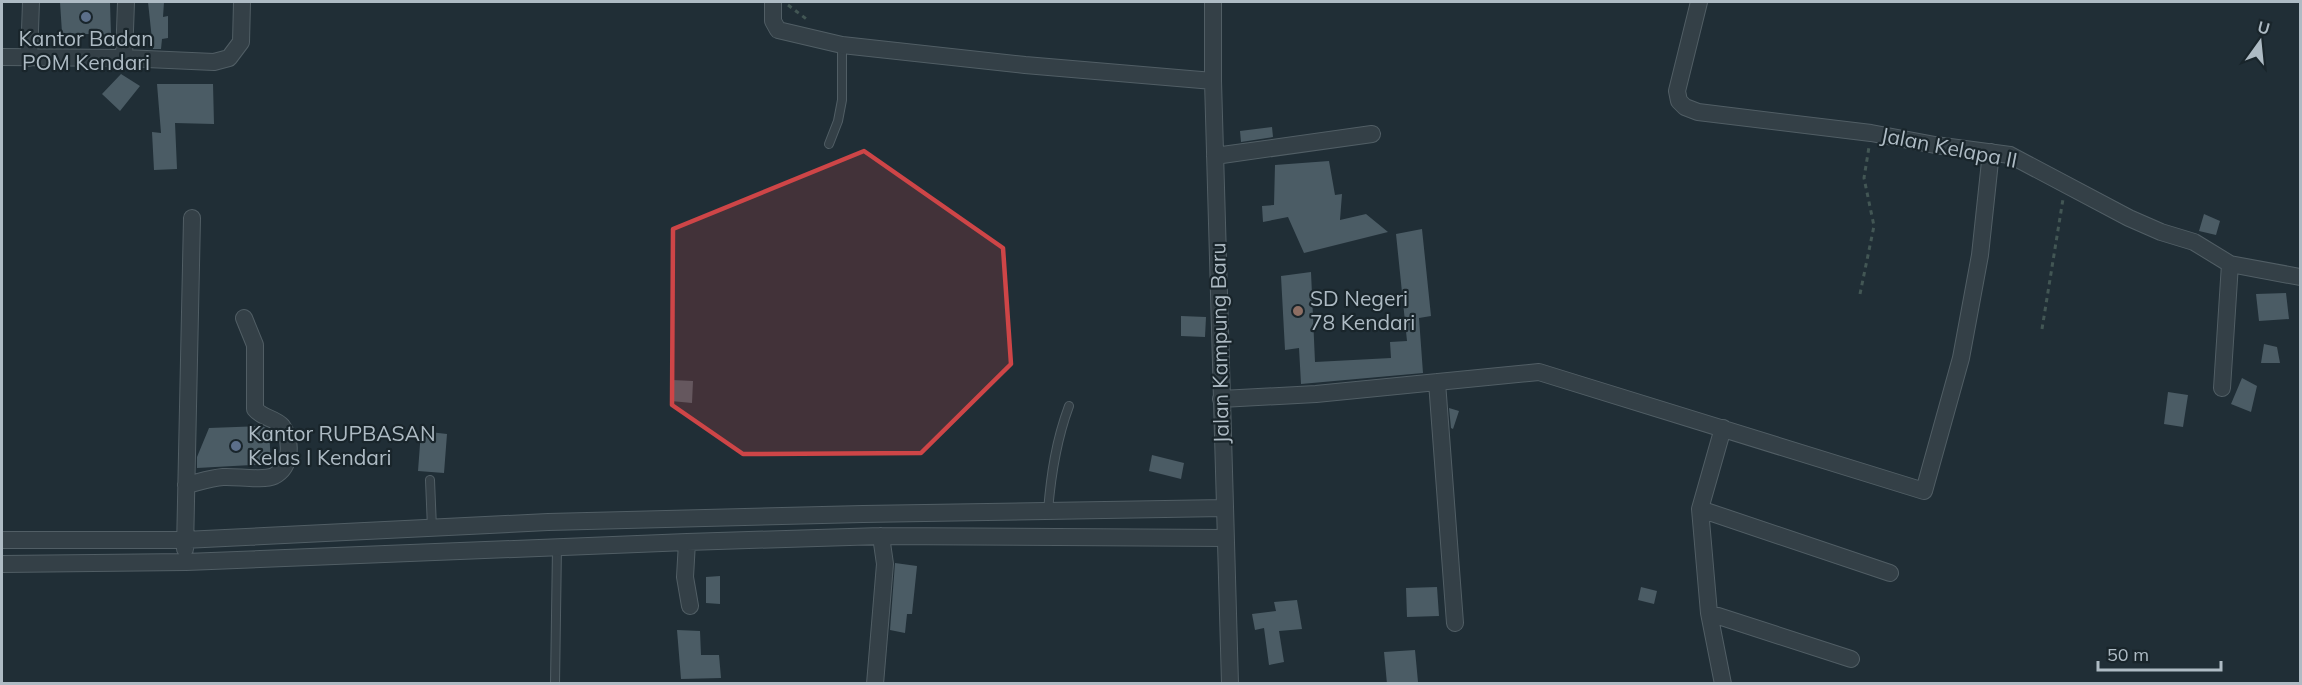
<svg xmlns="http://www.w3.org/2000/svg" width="2302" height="685" viewBox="0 0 2302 685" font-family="Mulish,sans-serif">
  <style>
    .building { fill: #4b5c65 }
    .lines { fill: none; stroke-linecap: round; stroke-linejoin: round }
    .service-casing { stroke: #515e65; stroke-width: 10 }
    .minor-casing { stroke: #515e65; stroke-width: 18 }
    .path { stroke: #425654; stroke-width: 3; stroke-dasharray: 4.5 4.5; stroke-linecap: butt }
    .service { stroke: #344047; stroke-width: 8 }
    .minor { stroke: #344047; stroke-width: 16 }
    .marked { fill: #ce4547; fill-opacity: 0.2; stroke: #ce4547; stroke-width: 4.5; stroke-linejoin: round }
    .service-dot { fill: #5c6f8a; stroke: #19252b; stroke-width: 2 }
    .education-dot { fill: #8d6e63; stroke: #19252b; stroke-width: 2 }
    .labels { text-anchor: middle; stroke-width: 4.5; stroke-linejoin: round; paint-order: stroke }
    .poi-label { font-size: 21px; fill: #aebbc4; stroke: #19252b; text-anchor: start }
    .street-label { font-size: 21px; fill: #aebbc4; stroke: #19252b }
  </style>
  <rect width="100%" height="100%" fill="#202e36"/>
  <path class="building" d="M60 2H110L111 35 62 33Z
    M148 2H164L163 17 168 16V38L162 39 161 49H153Z
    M121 74 140 86 120 111 102 94Z
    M157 84H213L214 124 175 123 177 169 154 170 152 132 161 133Z
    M1272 127 1273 137 1241 142 1240 131Z
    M1329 161 1335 195 1342 194 1340 220 1366 214 1388 232 1304 253 1288 217 1263 222 1262 206 1274 205 1275 165Z
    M2204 214 2220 221 2216 235 2199 231Z
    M1422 229 1431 316 1419 318 1423 373 1301 384 1299 348 1285 350 1281 276 1311 272 1315 362 1391 358 1390 342 1407 341 1396 234Z
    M2286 293 2289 319 2259 321 2256 294Z
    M1181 316 1206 317 1205 337 1181 336Z
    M2264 344 2277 347 2280 363H2261Z
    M2242 378 2257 386 2251 412 2231 404Z
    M672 380 693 381 692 403 671 401Z
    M2168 392 2188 395 2183 427 2164 424Z
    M1449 408 1459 411 1453 429 1451 428Z
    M262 426 269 430 271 464 197 468V457L209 428Z
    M421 431 447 434 444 473 418 471Z
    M1152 455 1184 463 1181 479 1149 471Z
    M895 563 917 566 912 614H907L905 633 890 630Z
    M720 576V604L706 603V577Z
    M1437 587 1439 616 1407 617 1406 588Z
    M1641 587 1657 591 1654 604 1638 600Z
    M1297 600 1302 629 1279 631 1284 662 1269 665 1264 628 1255 630 1252 614 1276 611 1274 602Z
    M677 630 700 631 701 655H719L721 678 681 679Z
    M1415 650 1418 682 1387 684 1384 652Z"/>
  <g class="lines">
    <g class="service-casing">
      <path id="service" d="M829 144 838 121 842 100V45
        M430 480 432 528
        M1048 511C1051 474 1056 441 1069 406
        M555 684 557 547"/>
    </g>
    <g class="minor-casing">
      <path id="minor" d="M773 2V21L778 30 842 45 1025 65 1213 81
        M1213 2V81L1230 684
        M1699 2 1677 91 1679 101 1685 107 1698 112 1871 133 1935 145 2010 155 2129 218 2161 232 2194 242 2230 264 2300 277
        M2 57 124 58 214 62 229 58 241 42 242 2
        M29 58 31 2
        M124 58 126 2
        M1215 156 1372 134
        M1437 382 1455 623
        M2222 388 2230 264
        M1221 399 1316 394 1539 372 1924 491 1961 358 1980 255 1991 152
        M186 485C199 482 211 478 223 477 236 476 263 481 274 476 292 467 292 440 282 426 275 418 262 418 255 409V345L244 318
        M1700 509 1890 573
        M2 540H184L548 522 863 514 1224 508
        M687 542 685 577 690 606
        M185 549 192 218
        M2 564 186 562 687 542 881 536 1225 538
        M1709 613 1851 659
        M875 684 885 564 881 536
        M1723 684 1709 613 1700 509 1723 428"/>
    </g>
    <path class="path" d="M788 5 809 21
      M1860 294 1874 226 1864 178 1869 147
      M2042 329 2063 199"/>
    <use href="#service" class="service"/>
    <use href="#minor" class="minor"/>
  </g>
  <path class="marked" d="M864 151 1003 248 1011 364 921 453 743 454 672 405 673 229Z"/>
  <g class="service-dot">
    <circle cx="86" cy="17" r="6"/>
    <circle cx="236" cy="446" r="6"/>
  </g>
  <circle class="education-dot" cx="1298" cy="311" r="6"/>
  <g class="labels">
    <g class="poi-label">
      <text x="86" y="46" text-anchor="middle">Kantor Badan<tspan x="86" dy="24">POM Kendari</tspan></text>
      <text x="1310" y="306">SD Negeri<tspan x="1310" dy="24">78 Kendari</tspan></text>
      <text x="248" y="441">Kantor RUPBASAN<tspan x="248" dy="24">Kelas I Kendari</tspan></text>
    </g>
    <g class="street-label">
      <text transform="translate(1949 148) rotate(11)" y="7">Jalan Kelapa II</text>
      <text transform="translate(1220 343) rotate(-91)" y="7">Jalan Kampung Baru</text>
    </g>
  </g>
  <rect width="2302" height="685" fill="none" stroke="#aebbc4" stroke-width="6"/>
  <g transform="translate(2260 42) rotate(15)" stroke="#19252b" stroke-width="4.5" paint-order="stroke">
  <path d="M0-4.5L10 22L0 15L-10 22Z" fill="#aebbc4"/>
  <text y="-9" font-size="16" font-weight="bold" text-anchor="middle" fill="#aebbc4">U</text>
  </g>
  <path d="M2098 661v9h123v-9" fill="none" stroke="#aebbc4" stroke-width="3"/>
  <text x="2107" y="661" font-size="18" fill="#aebbc4" stroke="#19252b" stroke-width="4.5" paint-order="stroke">50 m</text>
</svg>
